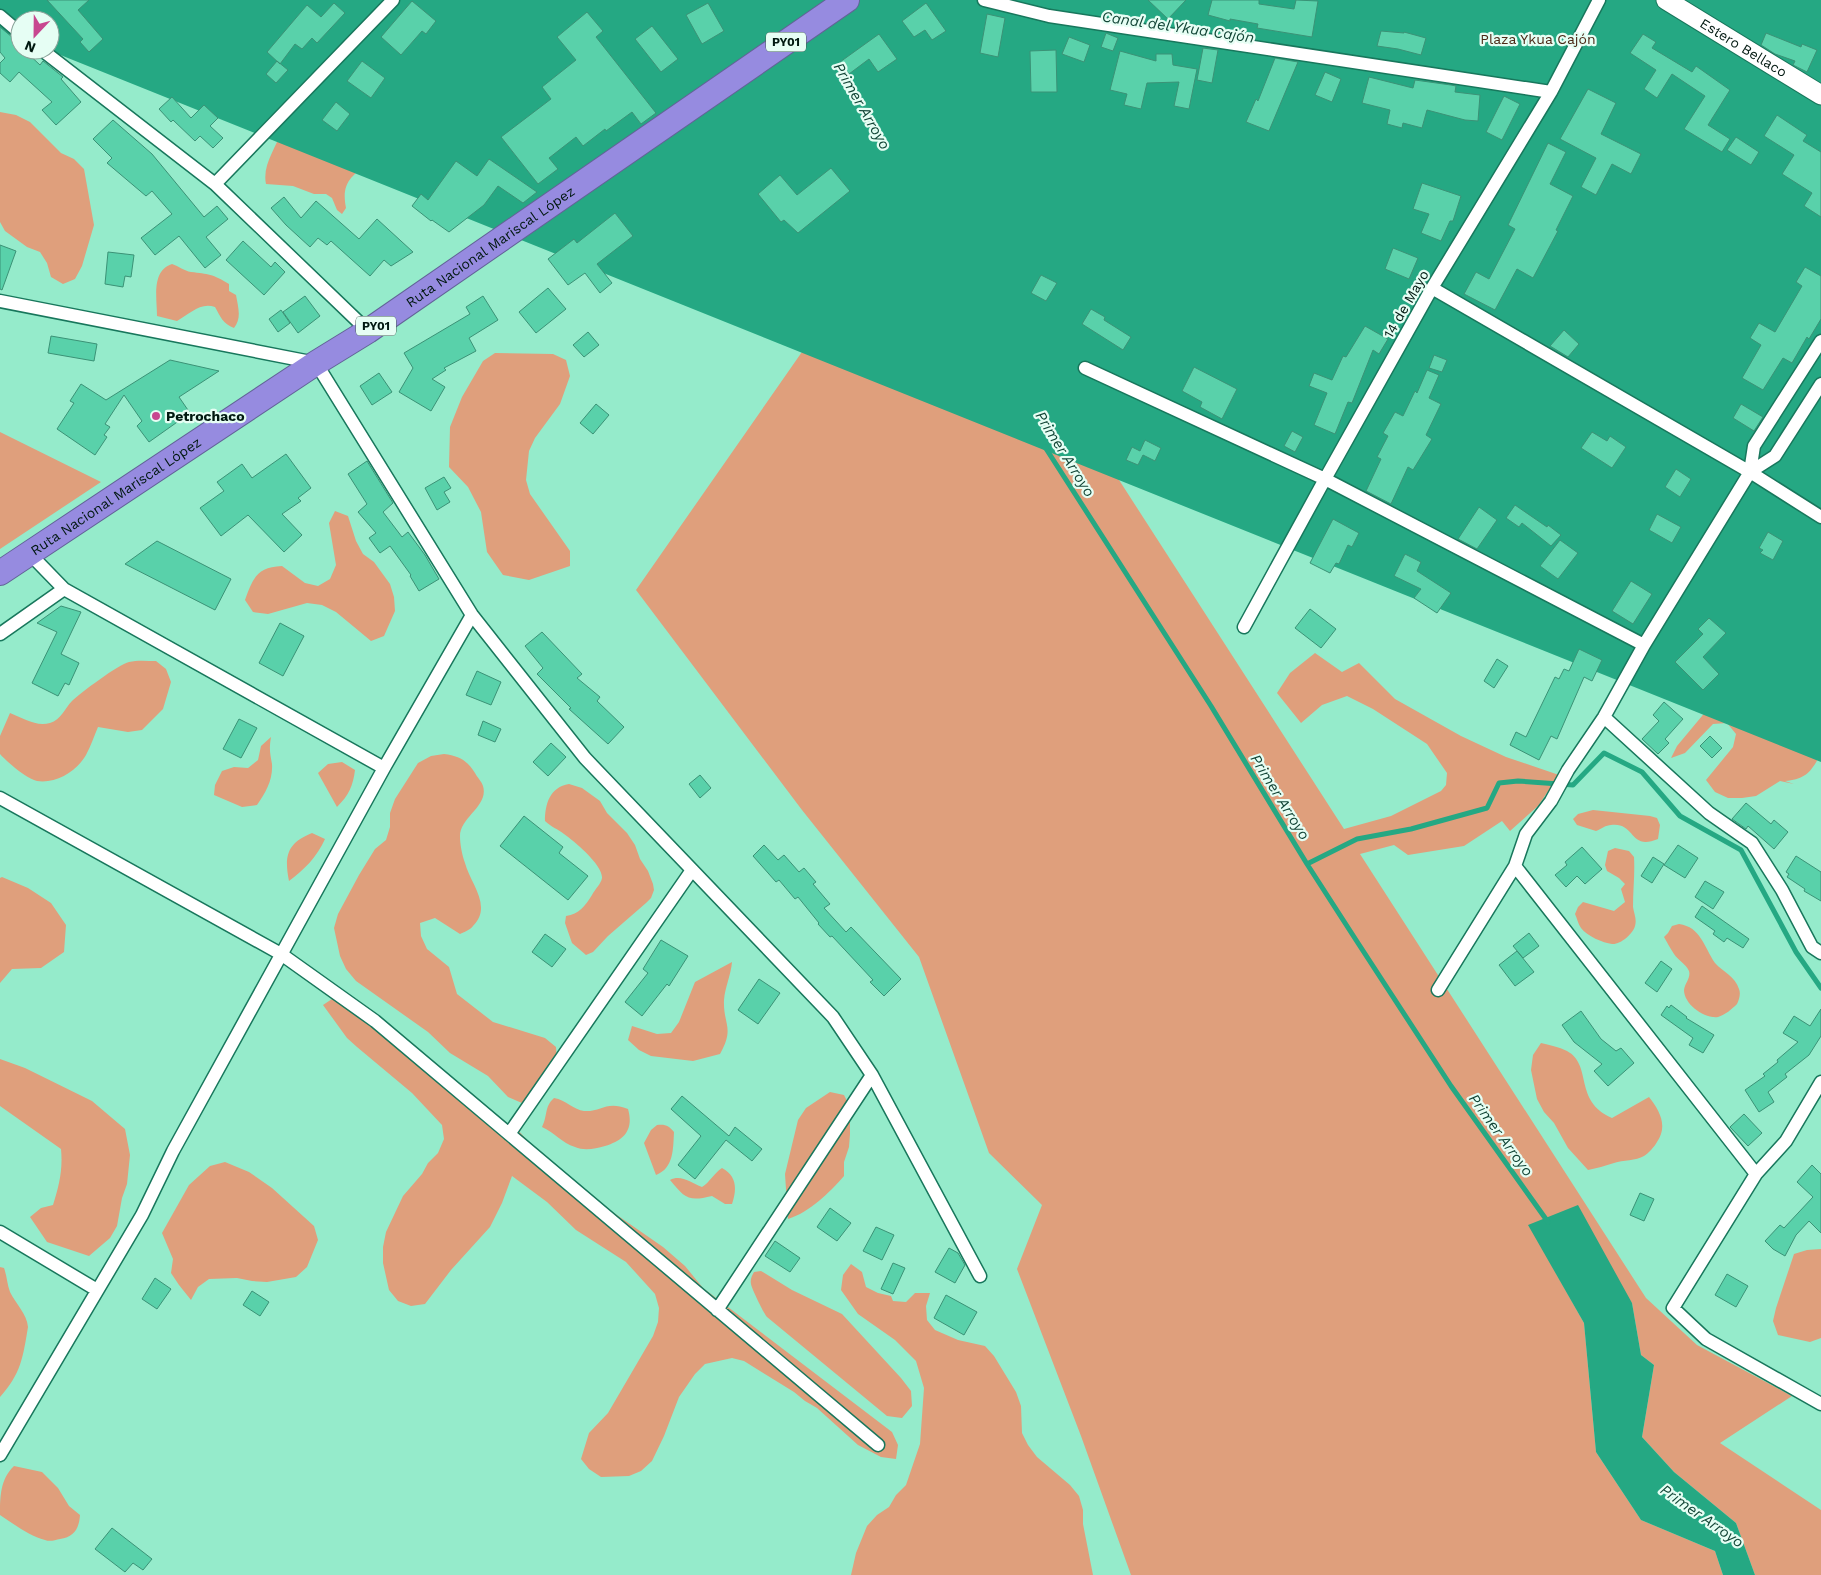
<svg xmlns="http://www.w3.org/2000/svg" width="1821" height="1575" viewBox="0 0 1821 1575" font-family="'Work Sans',sans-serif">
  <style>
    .green { fill: #df9f7c }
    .water { fill: #25a883 }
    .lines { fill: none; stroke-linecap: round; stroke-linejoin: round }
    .stream { stroke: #25a883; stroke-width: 5 }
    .building { fill: #59d1aa; stroke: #3b9276 }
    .street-casing { stroke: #18775c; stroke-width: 15 }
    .secondary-casing { stroke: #18775c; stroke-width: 21 }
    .highway-casing { stroke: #626397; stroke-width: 26 }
    .street { stroke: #fff; stroke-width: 12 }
    .secondary { stroke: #fff; stroke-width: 19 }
    .highway { stroke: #968be0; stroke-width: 24 }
    .poi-dot { fill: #c84790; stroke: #e6fef4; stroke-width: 2 }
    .labels { text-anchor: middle; stroke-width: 4.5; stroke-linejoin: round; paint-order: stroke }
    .shield { fill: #e6fef4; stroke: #455d54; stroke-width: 1 }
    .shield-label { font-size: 12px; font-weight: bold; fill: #001810 }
    .park-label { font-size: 14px; fill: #4c2916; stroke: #e6fef4 }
    .street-label { font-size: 14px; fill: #001810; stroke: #e6fef4 }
    .poi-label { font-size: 14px; font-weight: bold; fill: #001810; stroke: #e6fef4; text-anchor: start }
    .water-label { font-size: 15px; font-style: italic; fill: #124536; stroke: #e6fef4 }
  </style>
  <rect width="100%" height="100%" fill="#95ebcb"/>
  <path class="green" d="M0 112 16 115 30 122 61 153 74 159 84 169 94 225 82 266 75 279 63 284 51 277 47 263 40 252 27 247 5 231 0 222Z
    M282 130 370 162C351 176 341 183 346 208L342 214 337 210 332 198 326 194H314L293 186 266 184C262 165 276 148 282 130Z
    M880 240 1092 438 1344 829 1391 816 1441 791 1446 785 1447 773 1427 744 1373 709 1347 696 1322 705 1301 723 1277 693 1290 673 1315 653 1342 672 1359 663 1395 699 1461 736 1506 757 1559 775 1538 806 1510 831 1502 821 1464 846 1408 855 1394 845 1360 854 1646 1298 1697 1345 1792 1396 1720 1443 1821 1510V1575H1755L1736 1523 1674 1472 1642 1437 1654 1365 1641 1355 1632 1303 1529 1225 1584 1323 1596 1452 1641 1520 1715 1551 1723 1575H1131L1081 1436 1017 1269 1042 1205 989 1153 919 957 802 810 636 590Z
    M172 264C179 266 184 271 191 272 208 274 213 274 229 284V291L236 295C238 307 242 318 234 328 223 324 220 316 215 307 200 302 190 314 177 321L157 316C157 298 151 271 172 264Z
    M495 353 553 354 566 360 570 376 560 404 535 438 529 451 526 480 530 494 570 551V566L529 580 503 575 487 552 481 512 468 487 449 467 450 427 462 397 483 361Z
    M0 432 101 482 0 549Z
    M335 511 348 516 356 541 363 554 374 562 390 584 394 597 395 611 384 636 371 641 336 612 322 605 307 603 268 614 253 612 245 600C253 578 257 567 282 566L305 583 318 586 330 579 336 565 329 523Z
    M156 661 166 669 171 682 163 709 142 730 128 732 98 727C94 736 91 746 86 755 77 771 56 784 37 781 27 779 7 762 0 754V736L10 713C23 718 36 727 50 723 61 720 65 708 72 701 79 694 119 664 129 662 137 660 147 661 156 661Z
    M1722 692 1818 759C1809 775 1803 779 1785 781L1794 784 1780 781 1756 796 1742 798H1728L1715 792 1706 780 1733 747 1736 734 1727 723 1713 724 1685 753 1671 758 1677 746Z
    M271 737C269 749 270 753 272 764 273 780 266 792 257 805L242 807 214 795 215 785 222 771 234 767 248 768 258 760 261 746Z
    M444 754C459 756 467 760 475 773 477 777 482 782 483 786 489 806 460 817 460 836 460 844 462 855 465 863 470 883 493 906 473 926 470 930 464 932 460 934L435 918 420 923 421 936 427 949 449 967 457 994 493 1022 545 1038 556 1047 557 1062 547 1090 522 1103 508 1097 488 1076 450 1053 428 1032 356 981 346 969 340 956 334 928 338 914 359 875 375 849 386 840 390 827V813L395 799 418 763 431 756Z
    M342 762 355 770C353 786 349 795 337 807L318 773 328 764Z
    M569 784 582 788 600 801 607 813 627 833 635 845 640 859 648 871 653 884 654 890 651 898 646 903 608 936 593 952 586 955 572 943 565 923 566 916C579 914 585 906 592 895 595 889 601 884 602 878 603 865 574 841 564 834 558 829 551 827 545 821 545 804 550 787 569 784Z
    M1593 810 1650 816 1657 818 1660 825 1658 839C1629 851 1636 822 1611 825 1606 825 1601 829 1596 831L1577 825 1573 819 1578 814Z
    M312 833 325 839C317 857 304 870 289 881 284 856 287 843 312 833Z
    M1615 848 1629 851 1634 857C1635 874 1633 890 1633 907 1634 914 1637 919 1635 926 1633 934 1620 945 1612 944 1603 943 1587 936 1581 928 1578 924 1577 918 1575 914L1578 907 1583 902 1614 911 1625 902 1621 889 1625 884 1619 878 1607 871 1605 865 1608 851Z
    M2 877 28 888 51 903 66 925 64 952 41 968 12 969 0 983V878Z
    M1679 924C1701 927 1704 947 1715 963 1723 972 1735 976 1739 989 1741 994 1739 1000 1737 1004 1732 1009 1725 1015 1718 1017 1704 1019 1684 1004 1684 990 1685 983 1691 978 1689 971 1686 964 1678 960 1674 954 1670 948 1667 942 1664 937L1668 933 1672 926Z
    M732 962C731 975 725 987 724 1000 723 1025 735 1027 720 1054L693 1061 651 1056 639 1050 628 1040 632 1026 657 1034 671 1033 679 1022 695 982Z
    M335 997 478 1106 516 1128 546 1161 578 1188 663 1247 685 1266 703 1288 892 1432 898 1445 896 1459 881 1457 858 1445 817 1408 805 1401 794 1392 744 1361 732 1358 705 1364 695 1374 679 1397 664 1436 652 1461 641 1471 629 1476 601 1477 589 1469 581 1459 589 1433 608 1413 653 1336 658 1322 659 1308 655 1294 626 1262 576 1230 547 1202 512 1176 502 1203 490 1227 451 1270 425 1304 411 1306 398 1301 389 1290 383 1263V1247L386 1232 403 1196 422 1174 428 1163 438 1153 444 1139 442 1125 412 1093 357 1047 347 1038 323 1005Z
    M1541 1043C1549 1045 1559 1047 1567 1051 1593 1065 1573 1101 1612 1118L1649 1097C1660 1111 1668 1126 1657 1142 1654 1147 1649 1153 1644 1156 1636 1161 1623 1160 1614 1163 1605 1166 1597 1168 1588 1170L1568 1148 1554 1123 1544 1112 1537 1099 1531 1070 1533 1055Z
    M0 1059 25 1068 92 1101 125 1129 130 1155 127 1184 122 1198 117 1226 110 1238 89 1256 47 1242 30 1217 41 1208 53 1205C59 1186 63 1170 61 1149L0 1106Z
    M830 1092 844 1095 850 1107V1134L849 1147 844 1162V1176C829 1193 810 1212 788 1219L785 1174 798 1120 806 1108Z
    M554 1098C566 1100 574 1110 584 1111 602 1112 606 1100 628 1109 634 1130 624 1140 605 1146 595 1149 584 1151 575 1147 562 1143 554 1132 542 1127 548 1115 544 1107 554 1098Z
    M657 1125C666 1124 669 1126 674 1132 673 1149 674 1168 656 1175L644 1143 651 1130Z
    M225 1162 249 1172 272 1188 314 1226 318 1240 307 1267 296 1277 267 1282 252 1281 237 1278 209 1279 198 1287 191 1300 179 1285 171 1273 173 1259 162 1233 189 1185 210 1166Z
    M722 1168C737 1176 737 1189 732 1204H725L712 1196C688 1202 685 1198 670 1180 681 1174 691 1183 702 1187 710 1182 714 1173 722 1168Z
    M1821 1249V1338L1810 1342 1778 1335 1773 1321 1776 1308 1794 1254 1807 1250Z
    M851 1264 862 1272 866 1287 878 1293 891 1296 893 1301 906 1302 915 1293H930L926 1306 927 1320 935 1330 958 1340 985 1346 994 1356 1016 1392 1021 1406 1022 1433 1028 1445 1037 1457 1070 1485 1079 1496 1083 1510V1524L1093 1575H851L856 1553 867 1526 877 1515 889 1507 896 1495 906 1485 920 1444 924 1388 916 1361 895 1340 858 1314 841 1290 843 1275Z
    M0 1267 4 1268C7 1276 7 1284 10 1292 16 1304 27 1314 28 1327 23 1357 21 1374 0 1397Z
    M761 1271 792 1290 842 1314 901 1378 911 1391 912 1406 902 1418 887 1416 767 1317C764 1314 751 1287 751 1284 750 1279 752 1276 754 1272Z
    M14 1466 42 1472 58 1488 69 1506 80 1515C79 1529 74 1537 60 1539 55 1540 50 1542 45 1540 29 1536 14 1524 0 1515 0 1498 0 1479 14 1466Z"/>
  <path class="water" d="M0 0H1821V762L48 50H50V20H20V39L0 31Z
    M1578 1205 1632 1303 1641 1355 1654 1365 1642 1437 1674 1472 1736 1523 1755 1575H1723L1715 1551 1641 1520 1596 1452 1584 1323 1528 1225Z"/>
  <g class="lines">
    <path class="stream" d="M1045 447 1211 706 1307 864 1356 940 1451 1086 1548 1222
      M1307 864 1357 839 1411 829 1487 808 1499 783 1518 781 1573 785 1604 753 1642 772 1680 816 1741 850 1796 952 1821 988"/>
  </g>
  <path class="building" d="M47 0H89L78 10 103 39 89 52 80 42 83 39Z
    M1148 0H1186L1168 19Z
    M1212 0H1259V4L1294 9 1296 0 1318 1 1312 37 1257 28 1258 24 1230 19V21L1208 15Z
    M412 1 436 21 426 34 422 31 401 55 381 37Z
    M334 3 345 13 317 43 312 38 302 49 295 44 280 64 267 52 307 5 321 17Z
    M708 3 724 31 702 44 686 15Z
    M926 3 946 31 932 40 925 30 914 37 902 21Z
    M587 12 603 31 596 37 656 113 641 124 632 112 606 131 605 129 583 146 576 137 549 158 558 169 538 184 501 137 551 99 542 87 576 60 557 37Z
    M987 14 1005 18 998 57 980 53Z
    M652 26 678 59 661 72 635 39Z
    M0 27 19 43 20 50H24L40 65 43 61 63 77 61 79 81 102 56 125 42 110 52 102 19 72 10 82 0 73V63L5 58 0 52Z
    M1381 31 1404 33V32L1426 38 1421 55 1398 49 1377 46Z
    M1106 33 1118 38 1113 51 1101 47Z
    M1766 33 1801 47 1802 44 1817 50 1807 72 1793 65 1795 61 1775 54 1761 45Z
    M879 34 897 59 878 72 869 59 849 74 840 62Z
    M1643 34 1656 42 1652 48 1692 72 1696 66 1730 90 1708 125 1730 139 1722 152 1684 129 1705 96 1672 74 1657 98 1644 89 1656 70 1630 53Z
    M1069 37 1090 45 1084 62 1062 54Z
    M1203 48 1218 50 1212 83 1197 80Z
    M1056 50 1057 92H1031L1030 51Z
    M1120 51 1156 61V54H1172L1173 65 1197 69 1189 109 1174 106 1179 82 1147 83 1141 109 1124 105 1127 94 1110 90Z
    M1275 58 1298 62 1269 131 1246 122 1256 99 1258 101Z
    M277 61 288 70 276 83 266 74Z
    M362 61 385 78 371 98 347 81Z
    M1325 72 1341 79 1332 102 1315 95Z
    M1369 77 1413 88 1415 80 1451 85 1456 86 1455 92 1480 95 1478 121 1465 120 1427 110 1422 128 1403 123 1402 128 1387 124 1390 110 1362 103Z
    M1588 89 1616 103 1601 134 1641 154 1631 174 1612 164 1596 195 1581 187 1596 158 1560 139Z
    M1504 96 1520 104 1502 140 1486 132Z
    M172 97 191 118 204 105 218 118 210 126 223 138 213 148 200 136 195 141 173 120 171 122 159 109Z
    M336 102 350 114 337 131 322 120Z
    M1777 115 1807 135 1803 141 1821 152V217L1804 206 1812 193 1782 174 1794 155 1764 136Z
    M113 120 152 154 204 217 217 206 228 219 206 237 221 255 205 268 179 236 155 255 141 238 172 214 152 191 146 196 107 163 112 158 93 139Z
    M1736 137 1759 152 1751 165 1727 150Z
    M1548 143 1566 152 1550 184 1573 196 1556 230 1558 231 1533 278 1517 269 1495 310 1464 294 1476 272 1489 279 1515 229 1508 225Z
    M489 159 537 192 523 203 498 186 484 205 449 232 432 220 431 221 412 206 421 194 428 200 456 161 477 176Z
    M831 168 850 191 798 233 784 220 781 222 758 194 780 175 797 195Z
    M1422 183 1461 196 1453 221H1450L1441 241 1421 233 1429 214 1413 209Z
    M284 197 301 218 316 201 359 239 377 219 413 252 391 266 384 260 370 276 331 241 327 245 318 238 310 247 286 225 271 208Z
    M615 213 633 236 597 264 612 283 600 293 585 273 568 285 548 259 574 239 577 243Z
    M243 241 271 267 275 262 285 272 264 295 226 260Z
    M0 245 16 251 2 290 0 289Z
    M1393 248 1418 258 1409 279 1385 269Z
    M108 252 134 255 131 277 125 276 123 287 105 284Z
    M1805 267 1821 276V319L1809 339 1807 337 1792 363 1783 358 1763 390 1742 378 1761 345 1750 338 1759 323 1775 332 1802 286 1796 282Z
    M1041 275 1057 283 1046 301 1031 293Z
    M548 288 566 309 536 333 519 312Z
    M305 296 320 316 298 333 283 312Z
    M483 296 498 320 469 338 476 351 444 368 446 370 432 379 445 387 431 411 399 392 413 368 404 353 470 314 466 307Z
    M1091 309 1105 317 1104 320 1131 337 1123 350 1082 324Z
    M281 310 290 323 278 332 269 319Z
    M1365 326 1388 339 1379 354 1373 350 1352 403 1348 402 1335 434 1314 425 1327 393 1309 386 1314 373 1332 380 1343 356 1346 357Z
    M1564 330 1579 344 1568 357 1550 346Z
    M588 332 599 345 584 357 573 345Z
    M51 336 97 344 94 361 48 353Z
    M1434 355 1447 360 1442 372 1429 368Z
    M170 360 219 371 179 397 190 413 149 442 137 426 142 421 124 395 105 424 110 427 104 435 107 437 95 455 57 429 74 403 70 401 81 384 106 400Z
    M1194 367 1237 389 1222 419 1200 407 1202 402 1182 391Z
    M1427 370 1439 375 1429 398 1441 404 1426 435 1432 439 1413 470 1408 467 1391 504 1366 491 1381 459 1377 457 1388 436 1383 433 1395 412 1403 416 1415 391 1417 393Z
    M379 373 392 392 372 405 360 386Z
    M596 404 609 415 593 434 580 423Z
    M1741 404 1763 417 1754 431 1733 418Z
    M1292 431 1303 437 1295 452 1284 446Z
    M1592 432 1607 441 1610 436 1626 447 1612 468 1581 448Z
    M1145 440 1161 448 1155 461 1143 455 1138 465 1126 460 1132 447 1140 451Z
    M286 454 311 488 298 498 301 501 282 514 302 535 284 552 248 515 221 536 200 508 224 491 217 482 242 464 252 478Z
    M367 461 393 503 383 512 402 537 408 532 425 555 439 579 419 591 410 576 411 575 390 546 380 553 369 538 376 533 358 512 367 504 348 474Z
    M1676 469 1691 479 1680 497 1665 487Z
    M444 477 451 488 444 492 450 502 437 510 425 488Z
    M1515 505 1547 527 1548 525 1561 535 1551 546 1522 523 1519 527 1506 518Z
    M1479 507 1497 520 1477 549 1458 539Z
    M1657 514 1681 527 1672 543 1649 530Z
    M1333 519 1359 533 1352 547 1348 545 1339 564 1336 563 1330 573 1310 563Z
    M1768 532 1783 541 1773 560 1760 553 1763 550 1759 548Z
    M1560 540 1578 553 1558 579 1540 566Z
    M157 541 231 579 215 610 125 564Z
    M1405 554 1421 562 1417 571 1451 593 1437 613 1414 598 1421 589 1394 576Z
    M1631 581 1652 594 1633 624 1612 611Z
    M61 606 81 612 61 654 79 663 69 685 65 683 58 696 32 683 57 632 37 623Z
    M1310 609 1336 629 1321 648 1295 628Z
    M1709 618 1726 633 1703 657 1719 674 1703 690 1675 662 1703 634 1698 629Z
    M280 623 304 636 283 676 259 663Z
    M542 632 582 674 577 678 600 697 597 701 624 727 608 744 569 709 571 708 537 674 543 668 525 646Z
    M1579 649 1602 660 1592 681 1584 677 1557 739 1551 736 1539 760 1510 745 1516 732 1526 737 1555 677 1559 679 1564 669 1569 671Z
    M1497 659 1508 666 1494 688 1484 681Z
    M477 671 501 682 491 705 466 695Z
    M1664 702 1683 719 1665 739 1669 743 1658 754 1642 739 1659 721 1653 715Z
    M239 719 257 728 241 758 223 749Z
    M483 721 501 729 495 742 478 735Z
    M1710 736 1722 748 1712 758 1700 746Z
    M551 743 566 757 548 776 533 762Z
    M700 775 711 788 700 798 689 784Z
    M1746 803 1771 824 1774 820 1788 832 1774 849 1748 826 1746 829 1732 819Z
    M524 816 563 847 559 853 588 876 568 900 500 846Z
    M764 845 778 860 784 855 799 872 804 868 816 882 813 884 830 904 824 908 846 932 851 927 901 979 884 996 870 982 873 980 832 936 830 937 818 924 819 923 798 897 795 899 779 880 776 882 753 856Z
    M1678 845 1698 858 1685 878 1664 865Z
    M1582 847 1602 869 1585 884 1577 876 1566 887 1555 875 1567 865 1565 862Z
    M1796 856 1821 872V901L1804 891 1805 889 1787 877 1789 874 1786 872Z
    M1653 857 1664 864 1652 883 1641 876Z
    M1705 881 1724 892 1713 909 1695 897Z
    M1702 906 1749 939 1743 948 1727 938 1724 942 1713 934 1715 931 1695 917Z
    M1529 933 1539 946 1523 958 1513 946Z
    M545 934 566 949 552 967 532 952Z
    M661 940 688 956 669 986 667 984 642 1016 625 1002 648 973 643 969Z
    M1517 951 1534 972 1515 986 1499 965Z
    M1661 961 1672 969 1657 992 1645 983Z
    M759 979 780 993 758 1024 738 1010Z
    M1671 1005 1687 1017 1686 1018 1714 1035 1703 1053 1689 1045 1693 1038 1661 1015 1667 1006 1669 1008Z
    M1821 1009V1036L1809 1055 1785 1074 1787 1077 1768 1092 1774 1102 1759 1112 1745 1090 1765 1076 1763 1074 1778 1062 1777 1060 1798 1042 1783 1033 1794 1016 1810 1026Z
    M1581 1011 1601 1039 1616 1051 1621 1048 1634 1063 1608 1086 1594 1071 1602 1064 1574 1042 1562 1025Z
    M682 1096 729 1136 735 1127 762 1149 752 1161 726 1140 695 1179 678 1165 701 1136 671 1109Z
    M1744 1114 1762 1133 1748 1146 1730 1127Z
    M1812 1165 1821 1174V1233L1809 1221 1796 1235 1785 1256 1773 1249 1765 1241 1780 1225 1784 1228 1813 1197 1797 1182Z
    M1640 1193 1654 1199 1644 1221 1630 1215Z
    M830 1208 851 1223 837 1241 817 1227Z
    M876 1227 894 1235 882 1260 863 1251Z
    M775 1241 800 1258 790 1272 765 1256Z
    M949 1248 958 1253 965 1265 955 1283 935 1272Z
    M893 1263 905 1268 893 1294 881 1289Z
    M1727 1274 1748 1286 1736 1307 1715 1295Z
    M155 1278 171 1289 157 1309 142 1299Z
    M252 1291 269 1302 260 1316 243 1305Z
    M946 1295 977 1312 964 1335 934 1318Z
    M112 1528 152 1559 143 1570 133 1563 125 1572 95 1549Z"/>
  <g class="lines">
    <g class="street-casing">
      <path id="street" d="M984 0 1049 16 1551 92
        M0 16 20 33
        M42 50 215 184 368 331
        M215 184 393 0
        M1432 288 1750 472 1821 517
        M0 301 316 363 472 615 585 758 833 1017 872 1075 980 1276
        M1085 368 1325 479 1644 645
        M1750 472 1775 456 1821 384
        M29 553 64 589 384 768
        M1244 627 1325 479 1432 288 1551 92 1599 0
        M0 634 64 589
        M1604 717 1709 813 1752 843 1782 890 1812 947 1821 953
        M0 798 281 954 375 1021 878 1445
        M1515 866 1756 1174
        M1438 990 1515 866 1526 834 1551 801 1568 770 1604 717 1644 645 1750 472 1754 446 1821 341
        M1821 1082 1786 1141 1756 1174 1673 1308 1706 1339 1821 1404
        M509 1134 692 870
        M0 1232 97 1290
        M717 1310 872 1075
        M0 1455 142 1215 173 1151 384 768 472 615"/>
    </g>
    <g class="secondary-casing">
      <g id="secondary">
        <path id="s1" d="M1666 0 1821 95"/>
      </g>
    </g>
    <g class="highway-casing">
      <g id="highway">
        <path id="s2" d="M0 573 316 363 368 331 847 0"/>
      </g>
    </g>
    <use href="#street" class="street"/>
    <use href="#secondary" class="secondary"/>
    <use href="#highway" class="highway"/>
  </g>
  <circle class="poi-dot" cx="156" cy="416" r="5"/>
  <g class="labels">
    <g class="shield">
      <rect x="766" y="32.5" width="40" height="19" rx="4"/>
      <rect x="356" y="316.5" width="40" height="19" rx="4"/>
    </g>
    <g class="shield-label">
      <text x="786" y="46">PY01</text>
      <text x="376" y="330">PY01</text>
    </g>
    <g class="park-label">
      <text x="1538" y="44">Plaza Ykua Cajón</text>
    </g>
    <g class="street-label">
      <text dy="5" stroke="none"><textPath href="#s1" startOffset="91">Estero Bellaco</textPath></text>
      <text dy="5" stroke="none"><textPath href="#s2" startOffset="589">Ruta Nacional Mariscal López</textPath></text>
      <text transform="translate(1406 304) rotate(-60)" y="5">14 de Mayo</text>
      <text dy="5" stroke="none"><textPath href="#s2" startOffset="139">Ruta Nacional Mariscal López</textPath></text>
    </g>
    <g class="poi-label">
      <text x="166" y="421">Petrochaco</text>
    </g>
    <g class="water-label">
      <text transform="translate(1178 27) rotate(8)" y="5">Canal del Ykua Cajón</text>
      <text transform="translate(862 106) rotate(60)" y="5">Primer Arroyo</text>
      <text transform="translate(1065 454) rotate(58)" y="5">Primer Arroyo</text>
      <text transform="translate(1280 797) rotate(58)" y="5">Primer Arroyo</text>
      <text transform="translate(1501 1135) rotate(54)" y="5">Primer Arroyo</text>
      <text transform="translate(1702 1516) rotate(35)" y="5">Primer Arroyo</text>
    </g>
  </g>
  <g transform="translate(35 35) rotate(202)"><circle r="24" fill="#e6fef4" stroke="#8aa299"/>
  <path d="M0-4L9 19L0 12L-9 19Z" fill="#c84790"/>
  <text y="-8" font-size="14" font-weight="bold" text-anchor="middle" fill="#001810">N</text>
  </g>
</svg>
